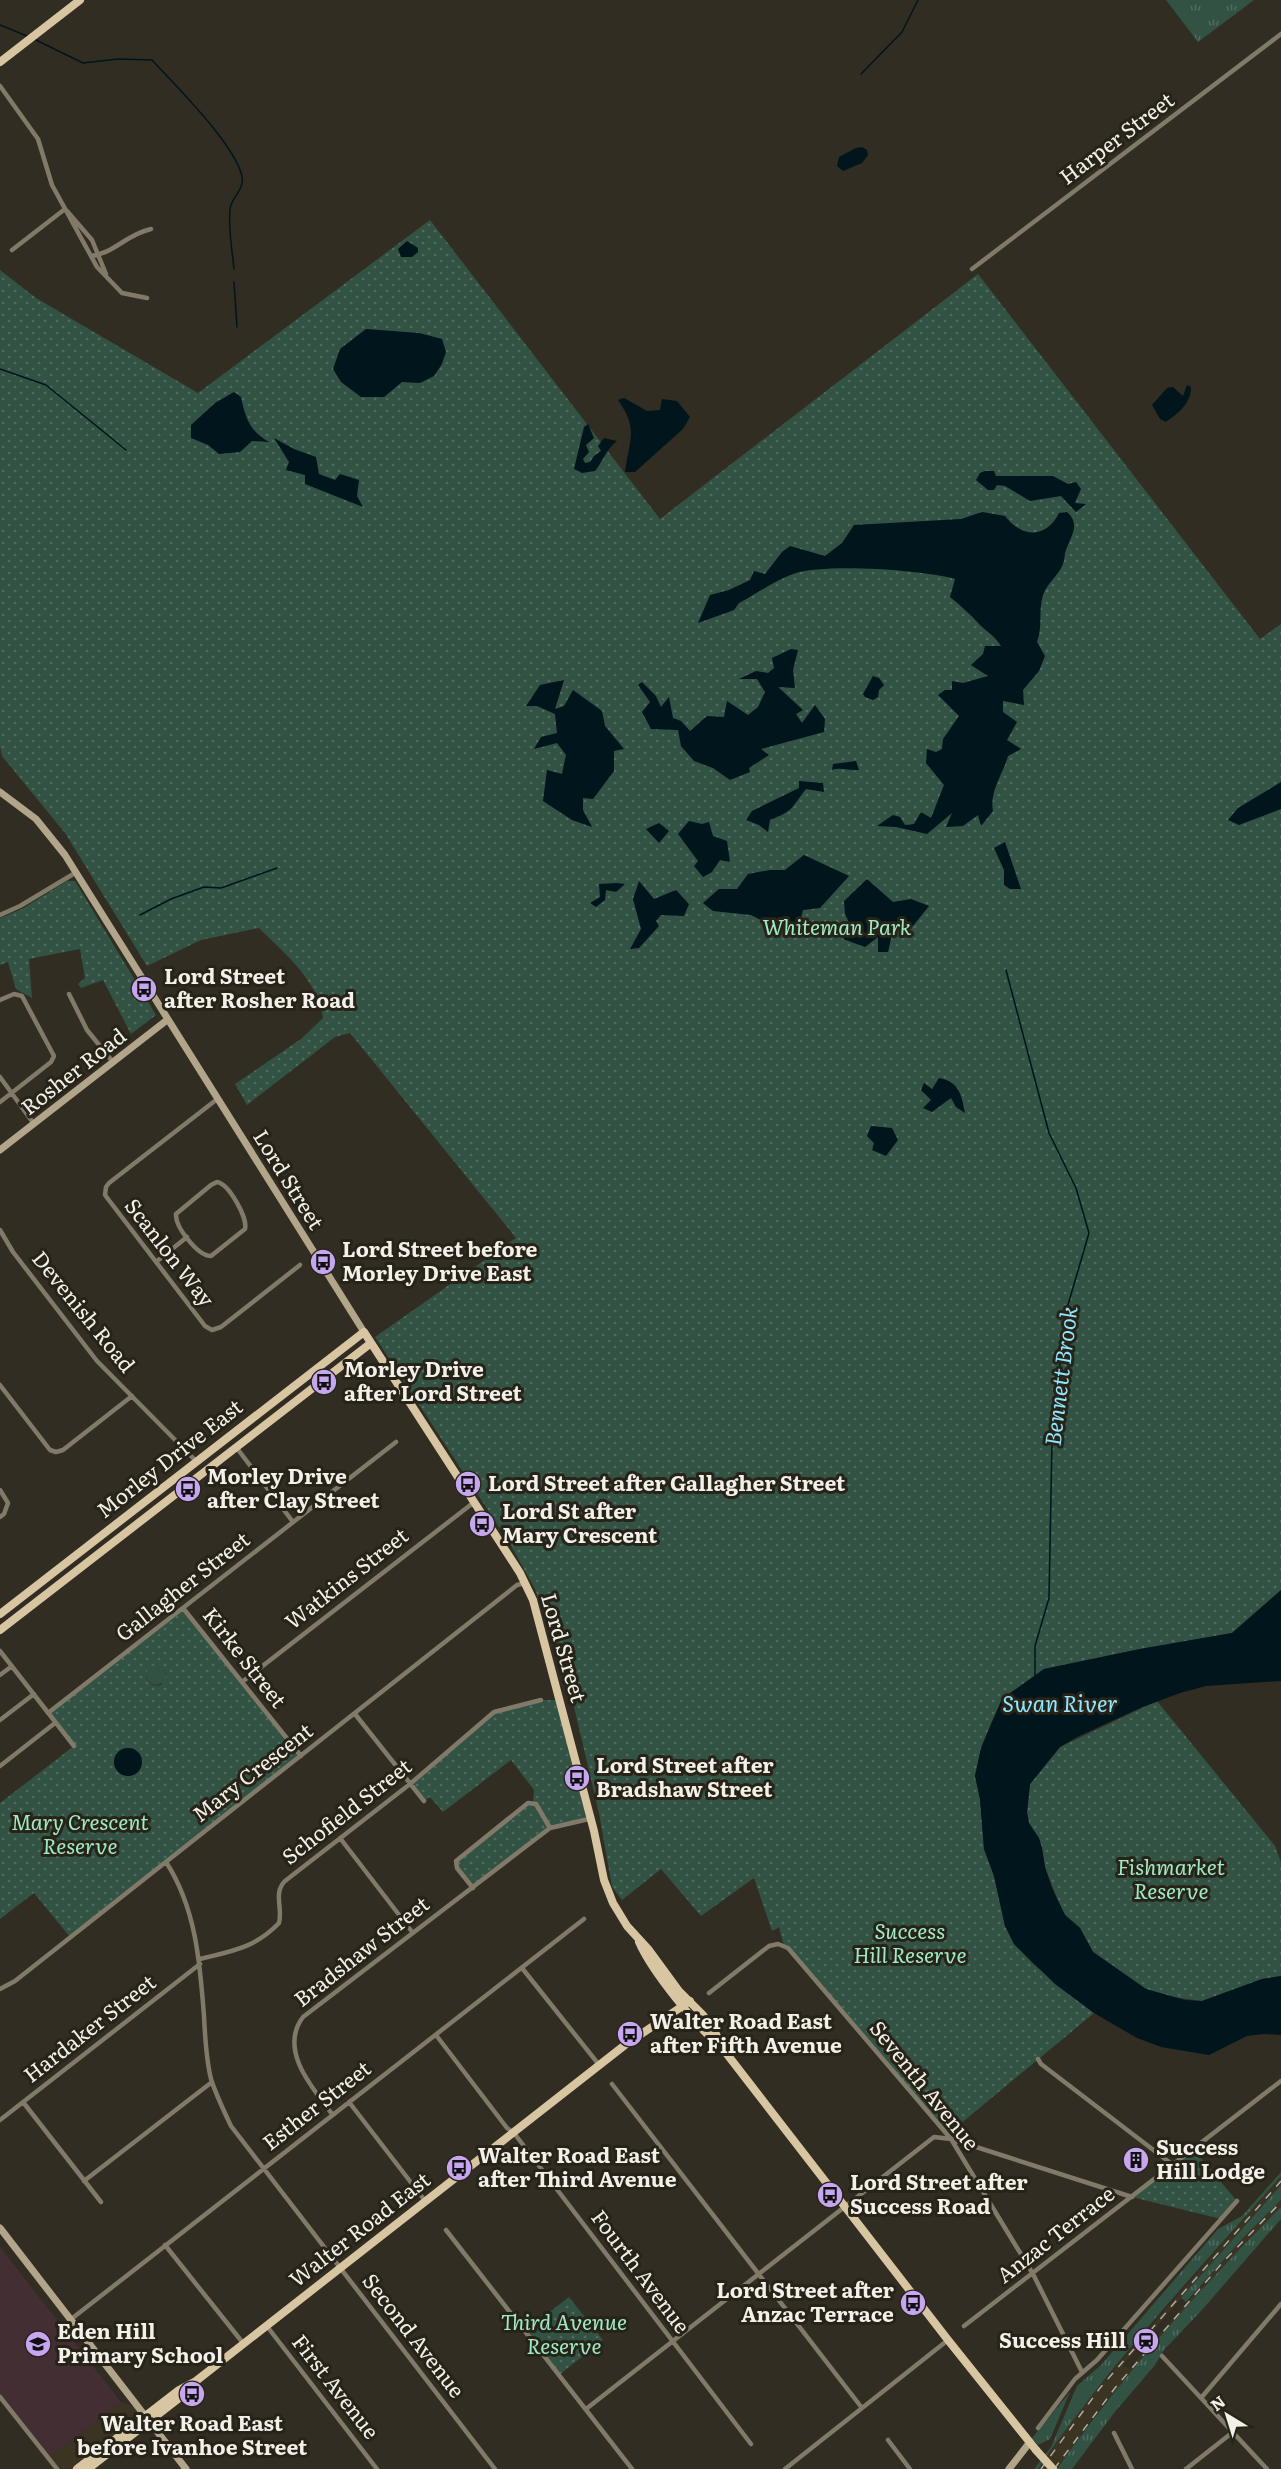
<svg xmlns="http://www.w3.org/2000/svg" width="1281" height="2469" viewBox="0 0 1281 2469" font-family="Literata,serif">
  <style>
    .built { fill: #3b3423 }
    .education { fill: #422e33 }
    .grass { fill: url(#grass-tufts) }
    .park { fill: url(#park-dots); fill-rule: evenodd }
    .garden { fill: #325244 }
    .water { fill: #00151c }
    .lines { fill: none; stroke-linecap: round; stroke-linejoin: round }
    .stream { stroke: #00151c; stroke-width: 1.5 }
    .street { stroke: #827a69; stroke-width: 4.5 }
    .secondary { stroke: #b2a58a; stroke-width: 7 }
    .primary { stroke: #d8c6a3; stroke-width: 8 }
    .rail { stroke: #b1ada5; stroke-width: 1.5; stroke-dasharray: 8 8; stroke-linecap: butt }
    .primary-bridge { stroke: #d8c6a3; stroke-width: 8 }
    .labels { text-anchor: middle; stroke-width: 6; stroke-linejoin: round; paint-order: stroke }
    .street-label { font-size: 21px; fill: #f3f0e9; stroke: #272318 }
    .park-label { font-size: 21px; font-style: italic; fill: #9eebc8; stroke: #272318 }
    .poi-label { font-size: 21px; font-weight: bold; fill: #f3f0e9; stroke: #272318; text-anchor: start }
    .water-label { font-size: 22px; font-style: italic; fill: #90e7fe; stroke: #272318 }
  </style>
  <defs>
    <pattern id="grass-tufts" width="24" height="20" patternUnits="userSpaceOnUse" patternTransform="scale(1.5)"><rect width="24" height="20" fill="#325244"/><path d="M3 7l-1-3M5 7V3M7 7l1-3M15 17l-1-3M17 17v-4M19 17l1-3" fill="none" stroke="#506b5f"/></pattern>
    <pattern id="park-dots" width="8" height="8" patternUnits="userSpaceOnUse" patternTransform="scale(1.5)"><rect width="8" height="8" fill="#325244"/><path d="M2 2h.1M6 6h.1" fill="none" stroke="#506b5f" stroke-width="1.8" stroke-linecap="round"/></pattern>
  </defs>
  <rect width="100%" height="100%" fill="#312d22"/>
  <path class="built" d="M1281 2176V2185L1123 2365 1129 2369 1242 2239 1281 2200V2207L1222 2267 1131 2372 1093 2418 1057 2469H1038L1086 2402 1120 2362Z
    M121 2402 137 2407 145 2417 77 2469H57L48 2458Z"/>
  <path class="education" d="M0 2247 121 2402 48 2458 0 2397Z"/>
  <path class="grass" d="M1166 0H1254L1198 42Z
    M1281 2172V2176C1198 2271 1109 2364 1038 2469H1034L1051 2447 1077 2386 1101 2365 1218 2229 1242 2216Z
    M1281 2185V2200L1242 2239 1186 2302 1181 2298Z
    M1281 2207V2219L1201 2311 1164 2350 1155 2365 1114 2413 1072 2469H1057C1123 2375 1200 2288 1281 2207Z
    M1070 2392 1050 2439 1038 2445 1032 2438Z"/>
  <path class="park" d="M430 220 660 519 978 274 1260 639 1281 624V1590L1232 1633 1140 1649 1044 1669 1002 1699 991 1723 981 1748 975 1776 980 1799 984 1849 994 1876 1005 1926 1014 1944 1033 1964 1094 2013 947 2135 784 1946 779 1927 772 1931 754 1878 701 1916 661 1869 622 1900 612 1887 599 1813 566 1673 535 1589 510 1544 375 1337 516 1238 350 1033 335 1037 247 1105 235 1084 301 1039 323 1018C318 980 285 954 259 928L201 940 147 966 65 833 2 756 0 747V270L36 298 198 393Z
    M67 881H75L156 1015 131 1034 103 980 81 988 78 984 85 978 80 949 29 959 32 998 16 989 8 962 0 965V918L22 909Z
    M183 1608 301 1756 70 1937 34 1893 0 1919V1803L74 1746 48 1713ZM162 1667 166 1673 161 1685C154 1687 148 1684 146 1677L149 1668ZM132 1748 140 1754 131 1776 118 1772 114 1764 116 1755Z
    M541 1700H560L589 1819 550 1829 473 1888 457 1868 456 1861 533 1802 534 1790 511 1760 443 1812 430 1797 424 1801 410 1784 494 1712Z
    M1157 1701 1275 1846 1281 1862V1976L1262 1979 1202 2001 1165 1996 1146 1989 1093 1952 1080 1928 1065 1915 1058 1901 1045 1867 1042 1848 1029 1823 1027 1812 1030 1784 1060 1747Z
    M1193 2149 1237 2201 1221 2219 1132 2197Z
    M569 2297 603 2340 559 2375 525 2331Z"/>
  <path class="garden" d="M146 1675a10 10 0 1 1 20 0a10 10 0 1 1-20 0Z"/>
  <path class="water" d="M862 147 867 150 868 155 862 163 843 171 837 166 839 157 856 148Z
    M407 241 418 248V252L412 257H401L398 249Z
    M366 329 419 333 442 339 446 352 442 364 434 376 420 383 402 382 384 397H361L341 382 333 369 340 349Z
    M1187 385 1191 387C1191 404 1178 413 1166 422L1160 419 1152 405 1167 388 1173 387 1183 396Z
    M234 392 241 397C245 417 250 432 269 442L252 441 240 452 219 454 208 445 191 438V425L215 403Z
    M624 398 647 411 660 410 662 399 677 401 690 417 683 429 635 472H625C629 439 639 430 618 400Z
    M588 424 594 438 586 445 589 452 583 459 585 463 590 462 594 456 601 451 598 446 604 438 617 441C607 448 603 461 595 471L582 473 574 469 584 427Z
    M274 438 294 449 316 457 319 474 335 480 340 474 359 480 357 496 363 507 305 484V475L286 470 289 462Z
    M985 471H994L996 476H1053L1068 484 1076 482 1081 489 1075 503 1086 504 1076 512 1061 496 1030 501 1005 486 997 485 994 490H988L976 480 980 473Z
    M982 512 1005 516C1022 538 1046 539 1059 513L1067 512C1081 525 1071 535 1066 550 1064 554 1065 559 1063 564 1059 575 1047 583 1043 595 1038 611 1043 626 1037 642L1045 656 1039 671 1023 690 1024 705 1003 701V712L1017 722 1007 740 1021 749 1008 756C1003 774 989 792 993 811L981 826 978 815 963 826 946 827 952 813 927 834 896 827 877 826 893 815 900 817 905 825 914 824 921 812 931 818 944 785 926 763 927 749 936 752 942 749 943 739 959 716 938 695 945 690H952V681L963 683 988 676 971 665 983 654 985 646H1001C995 636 987 632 979 624 970 614 961 606 950 597L955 579C922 570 825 563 793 574 774 581 756 594 739 603L734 610 698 623 710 595 729 590 750 580 754 571 765 574 782 552 790 546 825 556 842 543 854 525 961 519Z
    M791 649 798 650 793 670 795 688 778 687 803 710 796 714 802 723 815 705 825 719 824 732 761 749 769 755 749 768 750 772 730 780 713 768 694 761 681 746 678 730 651 729 642 712 650 702 638 685 642 682 656 696 661 707 669 697 673 718 681 721 690 731 707 716 724 717 727 701 748 715 758 707 765 692 757 679H739L756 671 768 673 774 668 772 658Z
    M873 676 879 678 884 685 879 690 878 697 873 700 865 697 863 694Z
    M564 680 555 709 564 706 573 690 602 711 605 726 624 749 614 751V771L593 799 583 798V810L592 827 572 820 543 801 547 770 562 774 566 755 557 743 534 749 541 737 557 733 555 714 537 706H526L540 685Z
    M856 761 859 770C849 771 842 767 832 770L833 764Z
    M799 781 823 783 824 792 806 789C790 809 795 810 770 820L768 832 759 825 746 820 752 811 799 788Z
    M1281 782V809L1239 825 1228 820 1238 808Z
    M689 821 702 824 709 822 713 836 727 841 730 862 720 860 712 872 703 877 694 866 698 861 678 834Z
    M659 823 669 831 659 843 646 829Z
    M1005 842 1021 889H1010L1004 885V870L994 848Z
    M804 855 849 876 820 908 803 910 799 925H771L751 915 713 911 703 903 719 889H737L748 874 770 870H785Z
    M867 879 893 902 911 899 929 906 913 926 893 930 888 952H878V937L865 947 843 939 852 929 845 914 844 901Z
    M639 881 654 899 676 890 689 904 684 916 661 915 656 921 659 926 639 948 630 949 641 929 633 899Z
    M617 883 625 884 616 892 606 890 605 900 596 907 590 903 600 897 599 884Z
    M939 1078C959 1081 962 1096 965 1113L956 1107 951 1098 932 1112 923 1108 931 1100 921 1090 924 1083 932 1089Z
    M871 1126 892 1128 898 1140 886 1156 872 1150 874 1143 867 1136Z
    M1281 1590V1681L1206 1686 1180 1693 1140 1708 1077 1737 1060 1747 1030 1784 1027 1812 1029 1823 1039 1838 1042 1848 1045 1867 1052 1888 1065 1915 1080 1928 1093 1952 1146 1989 1185 2000 1202 2001 1262 1979 1281 1976V2035L1264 2034 1247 2036 1209 2055 1161 2047 1137 2038 1094 2013 1055 1984 1014 1944 1005 1926 994 1876 984 1849 980 1799 975 1776 981 1748 1002 1699 1044 1669 1140 1649 1232 1633Z
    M114 1762a14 14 0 1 1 28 0a14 14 0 1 1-28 0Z"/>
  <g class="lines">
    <path class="stream" d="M0 25 27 36
      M34 39 83 63 118 59 152 60C176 86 233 142 242 176 245 189 231 198 230 209 228 228 232 249 234 269
      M861 74 902 32 918 0
      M234 282 237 327
      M0 369 46 385 126 450
      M140 915 171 899 204 887 221 888 277 868
      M1006 970 1049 1133 1076 1188 1089 1233 1065 1315 1052 1442 1049 1598 1035 1646V1675"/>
    <path class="street" d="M0 86 38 139 52 185 97 267 122 293 147 298
      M67 211 92 240 106 274
      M12 250 65 209
      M91 256C115 253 125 235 151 229
      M972 269 1281 34
      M0 915 20 906 75 873
      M69 994 87 1030 113 1062
      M0 1000 14 994 22 996 54 1056 51 1062 0 1102
      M0 1077 34 1124
      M216 1100 109 1183 106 1187 105 1195 205 1326 212 1330 221 1327 300 1265
      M217 1182C229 1184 248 1218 245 1229L211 1256C198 1256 175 1227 176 1214L211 1185Z
      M0 1230 13 1252 97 1361 196 1461
      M156 1262 187 1237
      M0 1385 50 1450 56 1452 63 1450 132 1396
      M236 1447 293 1522
      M0 1490 8 1503 4 1514 0 1517
      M183 1608 301 1756
      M0 1651 74 1746
      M0 1675 12 1666
      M242 1682 473 1503
      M48 1713 396 1442
      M355 1714 424 1801
      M0 1720 34 1694
      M0 1766 55 1723
      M340 1838 413 1933
      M166 1862C196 1908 200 1963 204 2016 205 2037 206 2059 211 2079 216 2095 224 2111 231 2126L495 2469
      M473 1888 457 1868 456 1861 528 1803 536 1804 550 1828
      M200 1959C232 1951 255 1948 279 1923 283 1908 273 1893 285 1881L410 1784 494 1712 541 1700
      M522 1968 600 2066
      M0 1989 15 1981 517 1585 525 1583
      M709 1993 769 1946 778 1944 788 1948 951 2139 1033 2274 1082 2372
      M436 2035 507 2128 514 2133 751 2444
      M1038 2059 1041 2064 1173 2165
      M612 2084 862 2408
      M23 2102 101 2202
      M349 2102 426 2202
      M333 2115C313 2089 278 2050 303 2017L550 1828 589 1819
      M0 2120 200 1964
      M84 2181 212 2082
      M446 2230 632 2469
      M165 2245 243 2343
      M70 2320 584 1919
      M266 2325 377 2469
      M964 2326 1281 2081
      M1162 2356 1267 2469
      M0 2397 57 2469
      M1201 2398 1281 2304
      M586 2409 934 2137 951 2139 1132 2197
      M1038 2428 1075 2379 1097 2360 1237 2201
      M1114 2433 1132 2469
      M888 2440 910 2469
      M785 2469 948 2340
      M1186 2469 1233 2432"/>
    <path class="secondary" d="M0 792 36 819 65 855 364 1332
      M0 1150 167 1020
      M0 2228 186 2469
      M1009 2469 1030 2442"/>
    <path class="primary" d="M0 62 80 0
      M0 1614 364 1332 520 1573 533 1600 594 1831 604 1880 613 1903 627 1926 649 1950 679 1991 703 2015 714 2030 723 2049
      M0 1630 371 1343
      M639 1942C652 1972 698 2028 723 2049L948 2340 1036 2450
      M77 2469 179 2390 196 2381 625 2045 690 2001
      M88 2469 183 2395 191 2387"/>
    <path class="rail" d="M1041 2469 1100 2388 1281 2181
      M1054 2469 1115 2388 1223 2262 1281 2202"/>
    <path class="primary-bridge" d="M1036 2450 1053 2469"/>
  </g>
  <defs>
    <g id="bus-disc" transform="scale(1.35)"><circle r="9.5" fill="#c7a6f0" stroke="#272318"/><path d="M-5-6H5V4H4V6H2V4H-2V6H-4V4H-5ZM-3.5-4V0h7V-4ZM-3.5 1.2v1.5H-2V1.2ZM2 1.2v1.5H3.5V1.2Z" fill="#111"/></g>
    <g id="building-disc" transform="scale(1.35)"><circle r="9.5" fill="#c7a6f0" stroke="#272318"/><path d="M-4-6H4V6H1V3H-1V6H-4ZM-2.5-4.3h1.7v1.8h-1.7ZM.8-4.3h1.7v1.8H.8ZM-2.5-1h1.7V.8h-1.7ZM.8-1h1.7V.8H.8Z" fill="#111"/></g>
    <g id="station-disc" transform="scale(1.35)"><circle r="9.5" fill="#c7a6f0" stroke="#272318"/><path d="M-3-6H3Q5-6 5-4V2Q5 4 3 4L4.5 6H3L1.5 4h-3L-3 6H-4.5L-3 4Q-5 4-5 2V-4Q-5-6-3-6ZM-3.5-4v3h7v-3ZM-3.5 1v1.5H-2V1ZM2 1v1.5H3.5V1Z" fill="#111"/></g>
    <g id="school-disc" transform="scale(1.35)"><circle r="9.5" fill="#c7a6f0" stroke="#272318"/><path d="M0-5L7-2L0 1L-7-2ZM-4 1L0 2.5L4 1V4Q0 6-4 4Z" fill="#111"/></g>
  </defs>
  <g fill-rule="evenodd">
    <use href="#bus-disc" x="144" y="989"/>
    <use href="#bus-disc" x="323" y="1262"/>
    <use href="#bus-disc" x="324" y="1382"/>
    <use href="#bus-disc" x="468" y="1484"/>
    <use href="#bus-disc" x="188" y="1489"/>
    <use href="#bus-disc" x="482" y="1524"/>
    <use href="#bus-disc" x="577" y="1778"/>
    <use href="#bus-disc" x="630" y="2034"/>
    <use href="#building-disc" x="1136" y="2160"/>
    <use href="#bus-disc" x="459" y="2168"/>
    <use href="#bus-disc" x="830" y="2195"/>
    <use href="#bus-disc" x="913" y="2303"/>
    <use href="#station-disc" x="1146" y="2341"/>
    <use href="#school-disc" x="38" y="2344"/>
    <use href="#bus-disc" x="192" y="2394"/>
  </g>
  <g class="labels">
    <g class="street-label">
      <text transform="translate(1117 139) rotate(-37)" y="7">Harper Street</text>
      <text transform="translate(74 1072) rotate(-38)" y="7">Rosher Road</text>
      <text transform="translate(288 1180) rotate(58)" y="7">Lord Street</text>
      <text transform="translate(169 1253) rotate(52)" y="7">Scanlon Way</text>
      <text transform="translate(83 1312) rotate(51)" y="7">Devenish Road</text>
      <text transform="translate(170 1459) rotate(-38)" y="7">Morley Drive East</text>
      <text transform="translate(347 1579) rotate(-38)" y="7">Watkins Street</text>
      <text transform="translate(183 1587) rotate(-38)" y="7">Gallagher Street</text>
      <text transform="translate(563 1648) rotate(74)" y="7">Lord Street</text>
      <text transform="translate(244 1658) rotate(52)" y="7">Kirke Street</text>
      <text transform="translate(253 1773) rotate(-38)" y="7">Mary Crescent</text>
      <text transform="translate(347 1812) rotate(-38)" y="7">Schofield Street</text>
      <text transform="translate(362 1952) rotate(-38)" y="7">Bradshaw Street</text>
      <text transform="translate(90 2029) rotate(-38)" y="7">Hardaker Street</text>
      <text transform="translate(924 2086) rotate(51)" y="7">Seventh Avenue</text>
      <text transform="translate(317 2106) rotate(-38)" y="7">Esther Street</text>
      <text transform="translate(360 2230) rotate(-38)" y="7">Walter Road East</text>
      <text transform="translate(1056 2235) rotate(-38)" y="7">Anzac Terrace</text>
      <text transform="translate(640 2272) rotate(53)" y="7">Fourth Avenue</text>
      <text transform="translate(413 2336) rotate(52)" y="7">Second Avenue</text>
      <text transform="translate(335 2387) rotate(52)" y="7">First Avenue</text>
    </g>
    <g class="park-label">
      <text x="837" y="935">Whiteman Park</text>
      <text x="80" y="1830">Mary Crescent<tspan x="80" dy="24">Reserve</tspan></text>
      <text x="1171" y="1875">Fishmarket<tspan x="1171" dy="24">Reserve</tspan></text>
      <text x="910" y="1939">Success<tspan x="910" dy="24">Hill Reserve</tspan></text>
      <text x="564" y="2330">Third Avenue<tspan x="564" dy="24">Reserve</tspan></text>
    </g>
    <g class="poi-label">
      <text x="164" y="984">Lord Street<tspan x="164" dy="24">after Rosher Road</tspan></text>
      <text x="342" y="1257">Lord Street before<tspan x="342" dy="24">Morley Drive East</tspan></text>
      <text x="344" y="1377">Morley Drive<tspan x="344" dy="24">after Lord Street</tspan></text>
      <text x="207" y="1484">Morley Drive<tspan x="207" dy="24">after Clay Street</tspan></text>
      <text x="488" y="1491">Lord Street after Gallagher Street</text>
      <text x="502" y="1519">Lord St after<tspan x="502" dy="24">Mary Crescent</tspan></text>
      <text x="596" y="1773">Lord Street after<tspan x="596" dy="24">Bradshaw Street</tspan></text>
      <text x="650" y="2029">Walter Road East<tspan x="650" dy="24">after Fifth Avenue</tspan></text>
      <text x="1156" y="2155">Success<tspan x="1156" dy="24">Hill Lodge</tspan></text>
      <text x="478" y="2163">Walter Road East<tspan x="478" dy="24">after Third Avenue</tspan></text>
      <text x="850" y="2190">Lord Street after<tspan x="850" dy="24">Success Road</tspan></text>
      <text x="894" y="2298" text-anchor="end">Lord Street after<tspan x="894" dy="24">Anzac Terrace</tspan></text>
      <text x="57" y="2339">Eden Hill<tspan x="57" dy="24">Primary School</tspan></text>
      <text x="1126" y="2348" text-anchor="end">Success Hill</text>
      <text x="192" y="2431" text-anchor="middle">Walter Road East<tspan x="192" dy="24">before Ivanhoe Street</tspan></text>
    </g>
    <g class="water-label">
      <text transform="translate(1061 1376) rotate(-83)" y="8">Bennett Brook</text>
      <text x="1060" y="1712">Swan River</text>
    </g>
  </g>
  <g transform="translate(1227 2415) rotate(322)" stroke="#272318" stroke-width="4.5" paint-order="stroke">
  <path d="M0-4.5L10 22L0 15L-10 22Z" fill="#f3f0e9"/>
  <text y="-9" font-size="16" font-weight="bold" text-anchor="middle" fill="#f3f0e9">N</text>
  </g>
</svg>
